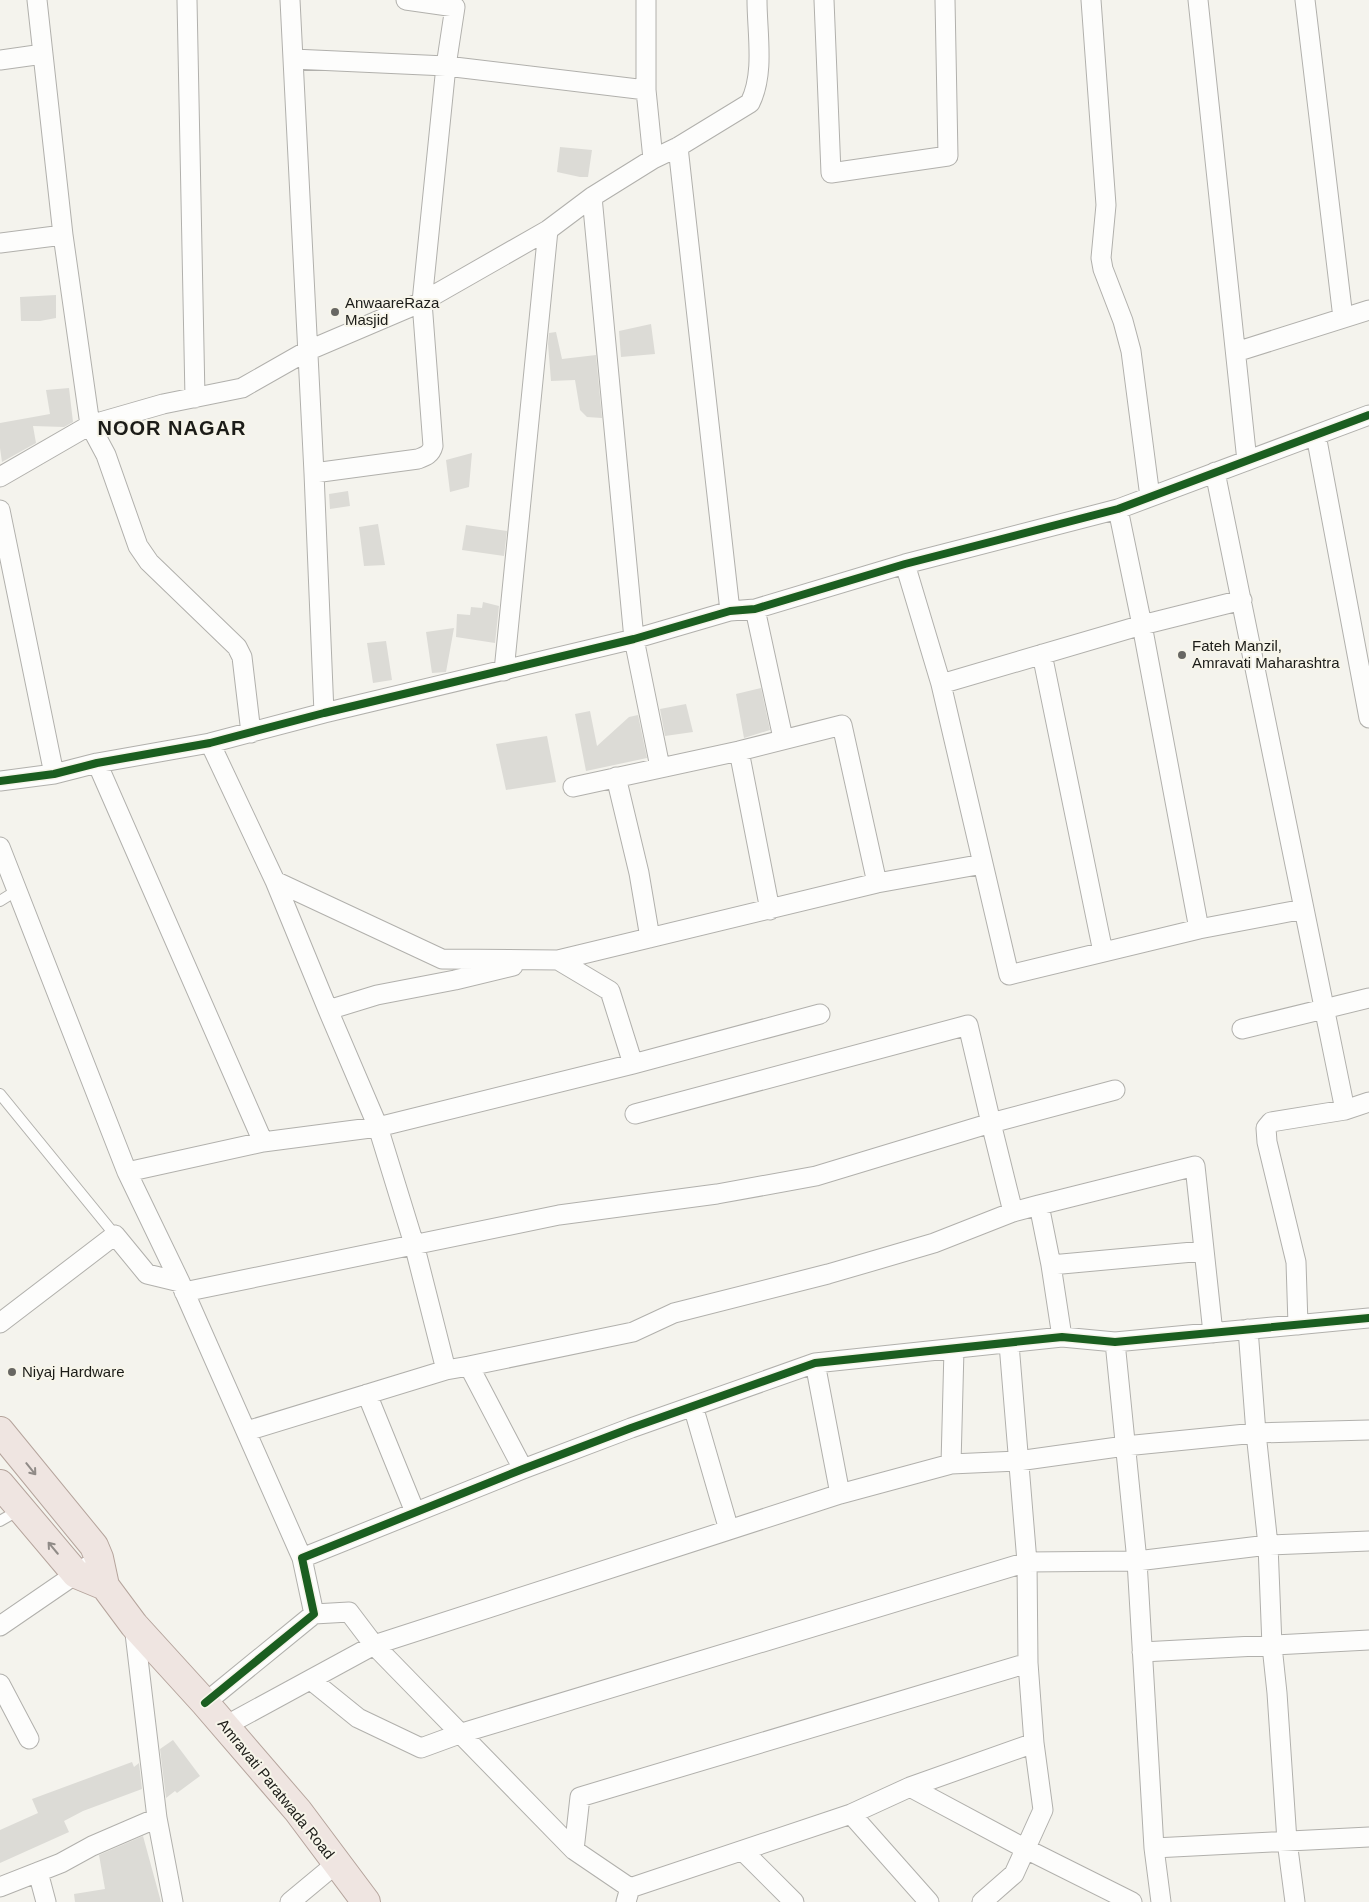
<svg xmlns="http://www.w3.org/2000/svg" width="1369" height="1902" viewBox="0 0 1369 1902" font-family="Helvetica,sans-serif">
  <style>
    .building { fill: #dcdbd6 }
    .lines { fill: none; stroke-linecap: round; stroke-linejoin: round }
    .lane-casing { stroke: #b1b0ac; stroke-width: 12 }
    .street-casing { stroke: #b1b0ac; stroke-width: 21 }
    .primary-casing { stroke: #b5a49c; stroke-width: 30 }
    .lane { stroke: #fdfdfc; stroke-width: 10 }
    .street { stroke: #fdfdfc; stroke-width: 19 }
    .primary { stroke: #efe5e1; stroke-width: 28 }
    .cycleway-casing { stroke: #f7f5ea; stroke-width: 11 }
    .cycleway { stroke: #1b5e20; stroke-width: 8 }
    .oneway { stroke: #908b87 }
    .poi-dot { fill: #686763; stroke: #f7f5ea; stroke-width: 2 }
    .labels { text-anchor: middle; stroke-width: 4; stroke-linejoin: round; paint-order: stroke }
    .poi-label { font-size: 15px; fill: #1c1c18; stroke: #f7f5ea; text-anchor: start }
    .street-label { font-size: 15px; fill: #1c1c18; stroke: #f7f5ea }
    .district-label { font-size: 20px; font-weight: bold; letter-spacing: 1px; fill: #1c1c18; stroke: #f7f5ea }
  </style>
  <rect width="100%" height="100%" fill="#f4f3ed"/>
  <path class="building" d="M560 147 592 150 588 177H580L557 172Z
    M56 295V318L40 321H21L20 297Z
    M651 324 655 354 621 357 619 331Z
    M556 332 562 359 596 355 602 418 587 417 580 410 575 380 551 381 548 344 549 333Z
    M69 388 73 422 64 427 33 426 36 443 2 462 0 448V423L50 414 46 390Z
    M472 453 469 487 450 492 446 460Z
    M348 491 350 506 330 509 329 494Z
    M378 524 385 565 364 566 359 527Z
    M466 525 507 531 504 556 462 550Z
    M483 602 499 606 495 643 456 637 457 614 470 615 471 607 482 608Z
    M454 628 446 672 432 673 426 632Z
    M386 641 392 680 373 683 367 643Z
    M761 688 770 730 744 738 736 694Z
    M686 704 693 732 665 736 660 709Z
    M590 711 597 746 629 717 638 715 647 758 586 771 575 714Z
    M547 736 556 782 506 790 496 744Z
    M173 1740 200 1776 177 1793 175 1791 166 1798 160 1749Z
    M132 1762 134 1767 139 1763 142 1789 83 1811 64 1821 69 1832 0 1863V1830L38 1813 32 1799Z
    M143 1836 161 1902H75L74 1894 105 1889 99 1855Z"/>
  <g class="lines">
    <g class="lane-casing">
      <path id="lane" d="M0 901 16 891
        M0 1094 115 1235
        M0 1521 21 1509"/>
    </g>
    <g class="street-casing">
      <path id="street" d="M37 0 63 235 90 425 106 455 138 546 149 562 237 647 242 657 251 733
        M187 0 195 398
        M290 0 314 473 324 713
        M646 0V90L653 159
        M824 0 831 173 948 156 945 0
        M1091 0 1106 205 1101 258 1103 269 1123 321 1131 351 1150 497
        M1198 0 1247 461
        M1305 0 1343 318
        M293 59 446 66 646 90
        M0 60 43 54
        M678 147 730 611
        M592 197 634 639 660 767
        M0 243 63 235
        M1236 352 1369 310
        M1316 435 1369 718
        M1215 472 1345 1110
        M314 473 418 459C426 456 431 454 433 446L422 302 446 66 455 7 406 0
        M0 477 90 425 163 404 242 388 307 351 422 302 548 230 592 197 653 159 678 147 750 103C765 73 757 33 757 0
        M1118 509 1142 625 1199 929
        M0 510 54 774
        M905 564 941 684 1009 975 1199 929 1304 909
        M755 609 783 738
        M1042 654 1103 952
        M504 671 548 230
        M941 684 1142 625 1242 600
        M210 743 275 881 328 1010 378 1127 414 1244 446 1370
        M739 751 770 910
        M97 763 263 1142 378 1127 633 1064 820 1014
        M616 777 639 873 650 938
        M0 781 54 774 97 763 210 743 324 713 634 639 730 611 755 609 905 564 1118 509 1369 415
        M573 787 739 751 842 725 877 883
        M0 847 127 1172 180 1282 302 1558
        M275 881 442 959 558 960 610 991 633 1064
        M558 960 877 883 983 864
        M328 1010 377 995 455 980 513 966
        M1242 1029 1369 998
        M635 1114 968 1025 991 1123 1115 1090
        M127 1172 263 1142
        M1039 1205 1195 1166 1213 1333
        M1051 1265 1204 1251
        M184 1292 559 1215 717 1194 816 1176 991 1123 1013 1212 1039 1205 1051 1265 1062 1337
        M0 1323 115 1235 147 1274 180 1282
        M1298 1325 1296 1262 1267 1142 1266 1128 1271 1122 1345 1110 1369 1102
        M1248 1329 1256 1433 1268 1545 1272 1646 1277 1693 1287 1841 1295 1902
        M1115 1342 1137 1561 1154 1848 1161 1902
        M815 1363 840 1494
        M469 1366 633 1332 674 1313 828 1274 934 1243 1013 1212
        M367 1394 415 1512
        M693 1406 729 1530
        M247 1431 446 1370 469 1366 523 1469
        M951 1464 954 1349
        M314 1614 349 1612 374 1645 574 1850 630 1888
        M134 1625 157 1818 173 1902
        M0 1626 86 1567
        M1142 1652 1369 1640
        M311 1680 358 1718 421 1748 462 1733 1027 1562 1137 1561 1268 1545 1369 1541
        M0 1684 29 1739
        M205 1703 314 1614 302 1558 523 1469 631 1428 815 1363 1062 1337 1115 1342 1369 1318
        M225 1726 374 1645 840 1494 951 1464 1018 1461 1125 1446 1256 1433 1369 1430
        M910 1787 1026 1849 1132 1902
        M851 1814 929 1902
        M1154 1848 1369 1837
        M574 1850 580 1797 1028 1663
        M743 1851 794 1902
        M38 1872 46 1902
        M0 1887 61 1863 92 1846 157 1818
        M290 1902 337 1863
        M626 1902 630 1888 851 1814 910 1787 1034 1743
        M982 1902 1014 1874 1043 1810 1034 1743 1028 1663 1027 1562 1009 1344"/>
    </g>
    <g class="primary-casing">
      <path id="primary" d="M0 1431 94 1546 99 1558 105 1586 134 1625 205 1703 298 1811 366 1902
        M0 1484 76 1574 105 1586"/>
    </g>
    <use href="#lane" class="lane"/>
    <use href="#street" class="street"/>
    <use href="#primary" class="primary"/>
    <g class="cycleway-casing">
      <path id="cycleway" d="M0 781 54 774 97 763 210 743 324 713 634 639 730 611 755 609 905 564 1118 509 1369 415
        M205 1703 314 1614 302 1558 523 1469 631 1428 815 1363 1062 1337 1115 1342 1369 1318"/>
    </g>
    <use href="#cycleway" class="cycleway"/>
  </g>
  <defs><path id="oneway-shaft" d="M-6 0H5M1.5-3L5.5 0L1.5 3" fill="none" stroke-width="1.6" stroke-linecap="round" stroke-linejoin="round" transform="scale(1.25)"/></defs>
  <g class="oneway">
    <use href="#oneway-shaft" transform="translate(31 1469) rotate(51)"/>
    <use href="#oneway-shaft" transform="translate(53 1548) rotate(-130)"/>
  </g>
  <g class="poi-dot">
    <circle cx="335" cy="312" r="5"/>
    <circle cx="1182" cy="655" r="5"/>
    <circle cx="12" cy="1372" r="5"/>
  </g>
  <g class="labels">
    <g class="poi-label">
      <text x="345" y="308">AnwaareRaza<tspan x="345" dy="17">Masjid</tspan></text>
      <text x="1192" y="651">Fateh Manzil,<tspan x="1192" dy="17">Amravati Maharashtra</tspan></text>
      <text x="22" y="1377">Niyaj Hardware</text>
    </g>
    <g class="street-label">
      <text transform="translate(276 1789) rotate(51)" y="5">Amravati Paratwada Road</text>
    </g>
    <g class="district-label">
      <text x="172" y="435">NOOR NAGAR</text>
    </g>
  </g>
</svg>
